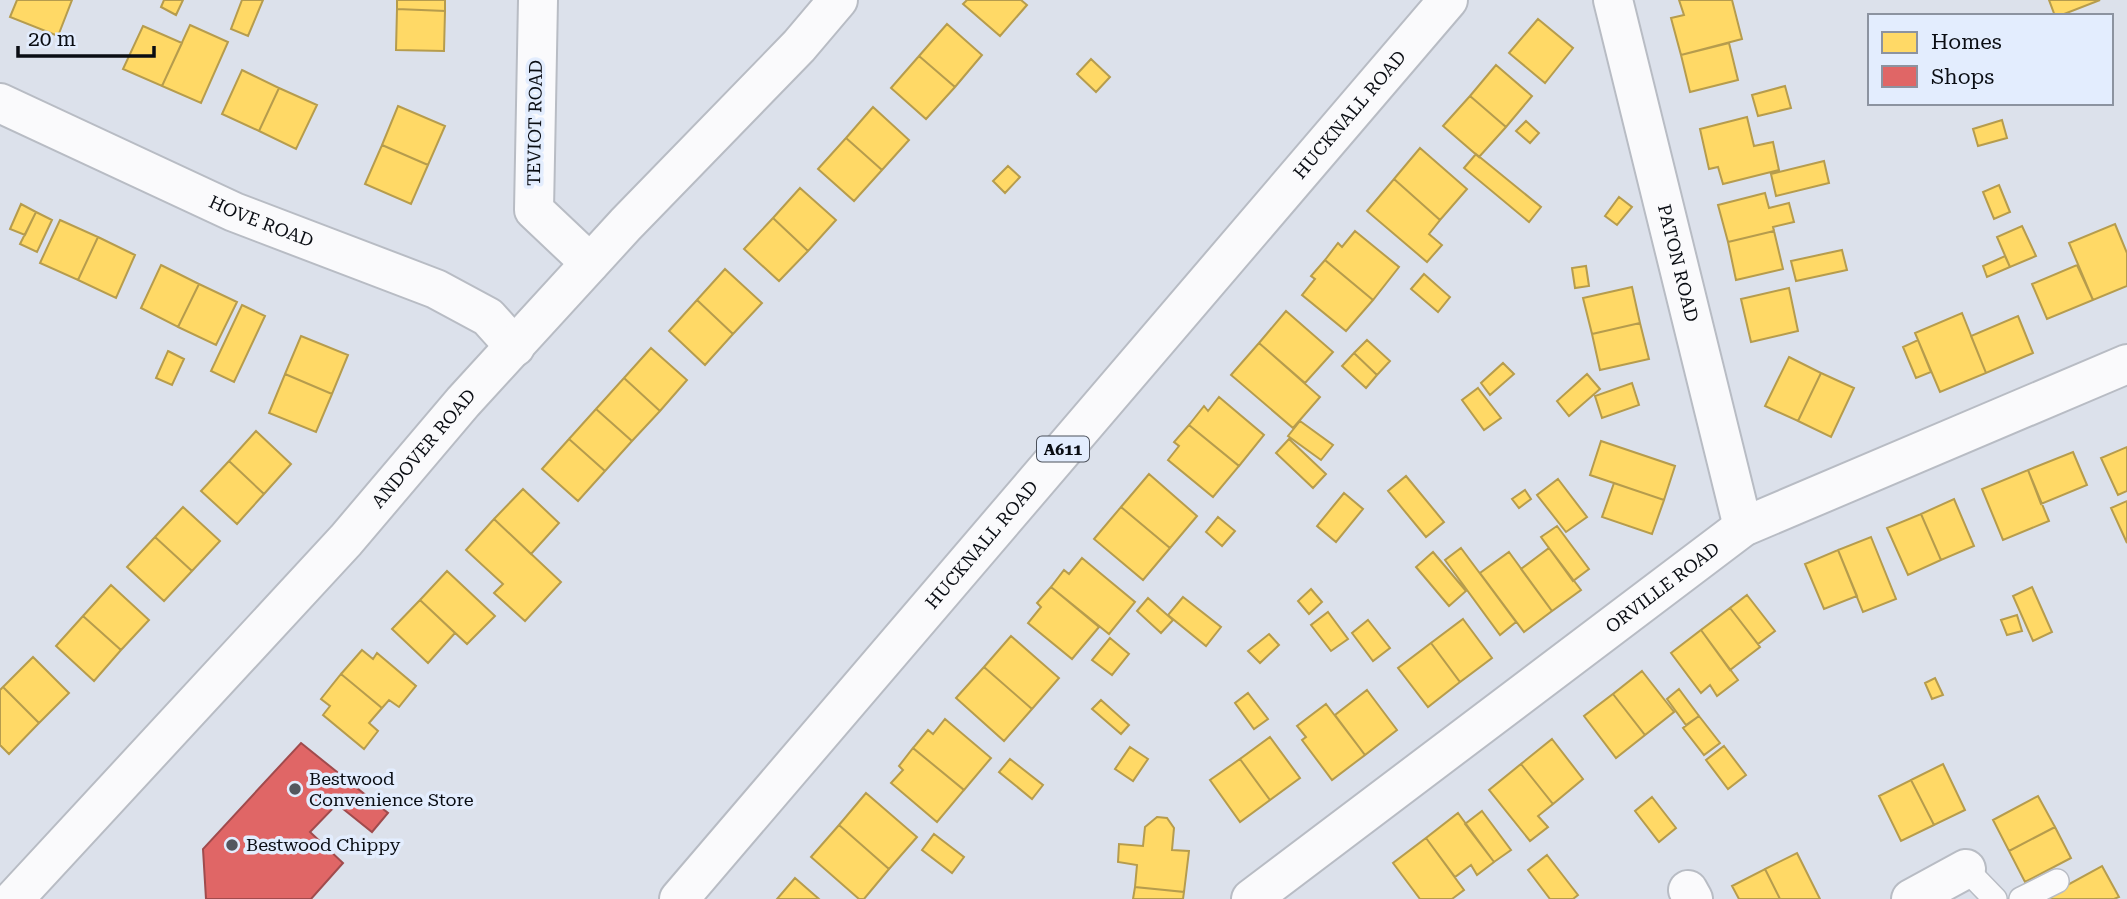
<svg xmlns="http://www.w3.org/2000/svg" width="2127" height="899" viewBox="0 0 2127 899" font-family="'Roboto Serif',serif">
  <style>
    .homes { fill: #ffd966; stroke: #b69c4d; stroke-width: 2 }
    .shops { fill: #e06666; stroke: #a04b4d; stroke-width: 2 }
    .lines { fill: none; stroke-linecap: round; stroke-linejoin: round }
    .lane-casing { stroke: #b8bcc4; stroke-width: 26 }
    .street-casing { stroke: #b8bcc4; stroke-width: 42 }
    .secondary-casing { stroke: #b8bcc4; stroke-width: 42 }
    .primary-casing { stroke: #b8bcc4; stroke-width: 42 }
    .lane { stroke: #fafafc; stroke-width: 23 }
    .street { stroke: #fafafc; stroke-width: 38 }
    .secondary { stroke: #fafafc; stroke-width: 38 }
    .primary { stroke: #fafafc; stroke-width: 38 }
    .poi-dot { fill: #54575f; stroke: #e3edfe; stroke-width: 2.5 }
    .labels { text-anchor: middle; stroke-width: 7; stroke-linejoin: round; paint-order: stroke }
    .shield { fill: #e3edfe; stroke: #4b505a; stroke-width: 2 }
    .shield-label { font-size: 16px; font-weight: bold; fill: #0a0d13 }
    .street-label { font-size: 18px; fill: #0a0d13; stroke: #e3edfe }
    .poi-label { font-size: 18px; fill: #0a0d13; stroke: #e3edfe; text-anchor: start }
  </style>
  <rect width="100%" height="100%" fill="#dce1eb"/>
  <path class="homes" d="M17 0H72L58 36 10 17Z
    M164 0H183L176 15 161 7Z
    M242 0H263L248 36 231 29Z
    M397 0H445V11L397 9Z
    M967 0H1021L1027 5 1000 36 963 4Z
    M1679 0H1732L1742 39 1681 55 1671 18 1684 15Z
    M2049 0H2100L2059 16H2055Z
    M397 9 445 11 444 51 396 50Z
    M1538 19 1573 48 1545 83 1509 53Z
    M947 24 982 55 955 87 919 56Z
    M190 25 228 42 201 103 162 86Z
    M143 26 182 43 162 86 123 69Z
    M1729 43 1738 80 1690 92 1681 55Z
    M919 56 955 87 926 119 891 88Z
    M1091 59 1110 77 1096 92 1077 74Z
    M1496 65 1532 96 1506 127 1470 96Z
    M242 70 279 88 259 131 222 114Z
    M1785 86 1791 108 1758 116 1752 95Z
    M279 88 317 105 296 149 259 131Z
    M1470 96 1506 127 1479 157 1443 126Z
    M398 106 445 126 428 165 382 145Z
    M873 107 909 140 882 170 846 138Z
    M1747 117 1754 146 1773 142 1779 170 1723 184 1718 167 1709 169 1700 129Z
    M2002 120 2007 138 1978 146 1973 129Z
    M1526 121 1539 133 1530 143 1516 131Z
    M846 138 882 170 854 201 818 169Z
    M382 145 428 165 411 204 365 184Z
    M1420 148 1467 189 1440 220 1394 179Z
    M1476 154 1541 207 1529 222 1464 168Z
    M1824 161 1829 183 1776 196 1771 174Z
    M1008 166 1020 177 1005 193 993 181Z
    M1394 179 1440 220 1429 234 1442 245 1427 262 1367 211Z
    M1999 185 2010 212 1994 219 1983 192Z
    M800 188 836 220 808 251 773 218Z
    M1765 193 1769 208 1789 203 1794 222 1773 227 1774 231 1728 242 1718 205Z
    M1619 197 1632 207 1617 225 1605 216Z
    M21 204 36 212 25 235 10 229Z
    M36 212 52 220 37 252 20 244Z
    M773 218 808 251 779 281 744 249Z
    M60 220 98 237 78 280 40 263Z
    M2115 224 2127 253V286L2093 300 2069 243Z
    M2022 226 2036 256 2010 267 1997 237Z
    M1355 231 1399 267 1373 300 1325 260 1338 243 1342 247Z
    M1774 231 1783 269 1736 280 1728 242Z
    M98 237 135 255 116 298 78 280Z
    M1842 250 1847 270 1796 281 1791 261Z
    M2005 256 2010 267 1987 277 1983 266Z
    M1325 260 1373 300 1346 331 1302 295 1315 279 1311 276Z
    M161 265 199 284 178 327 141 308Z
    M2077 265 2093 300 2047 319 2032 284Z
    M1586 266 1589 286 1575 288 1572 268Z
    M725 269 762 303 733 334 697 300Z
    M1424 274 1450 297 1438 312 1411 289Z
    M199 284 237 302 216 345 178 327Z
    M1632 287 1640 323 1592 334 1583 298Z
    M1789 288 1798 331 1751 342 1741 299Z
    M697 300 733 334 705 365 669 331Z
    M242 305 265 316 234 382 211 371Z
    M1286 311 1333 352 1305 383 1259 343Z
    M1962 313 1986 373 1940 392 1915 333Z
    M2018 316 2033 353 1986 373 1971 336Z
    M1640 323 1649 359 1600 370 1592 334Z
    M301 336 348 355 332 394 285 374Z
    M1367 340 1390 361 1377 375 1354 353Z
    M1918 340 1931 372 1916 378 1903 347Z
    M1259 343 1320 397 1293 428 1231 375Z
    M651 348 687 380 660 411 624 378Z
    M168 351 184 359 172 385 156 378Z
    M1354 353 1377 375 1366 388 1342 366Z
    M1789 357 1821 373 1798 421 1765 406Z
    M1503 363 1514 374 1490 395 1481 383Z
    M1821 373 1854 388 1831 437 1798 421Z
    M285 374 332 394 316 432 269 413Z
    M1587 374 1600 389 1569 416 1557 401Z
    M624 378 660 411 632 441 596 409Z
    M1632 383 1639 405 1602 418 1595 396Z
    M1478 388 1501 418 1484 430 1462 400Z
    M1219 397 1264 435 1239 466 1189 425 1204 406 1208 411Z
    M596 409 632 441 605 471 569 439Z
    M1300 421 1333 445 1321 460 1288 436Z
    M1189 425 1239 466 1213 497 1168 460 1179 446 1174 442Z
    M256 431 291 464 264 494 229 461Z
    M569 439 605 471 578 501 542 469Z
    M1289 439 1326 474 1313 488 1276 453Z
    M1601 441 1675 466 1664 500 1590 475Z
    M2127 447V491L2118 495 2101 458Z
    M2073 452 2087 485 2041 504 2028 470Z
    M229 461 264 494 237 524 201 491Z
    M2028 470 2049 521 2003 540 1982 489Z
    M1149 474 1197 516 1170 548 1121 507Z
    M1406 476 1444 522 1426 537 1388 491Z
    M1558 479 1587 517 1566 532 1537 495Z
    M1614 483 1664 500 1652 534 1602 517Z
    M523 489 559 523 531 554 494 519Z
    M1525 490 1531 499 1519 508 1512 499Z
    M1344 493 1363 509 1336 542 1317 526Z
    M1954 499 1974 546 1941 560 1921 514Z
    M2127 501V543L2111 508Z
    M183 507 220 541 192 571 155 537Z
    M1121 507 1170 548 1143 580 1094 539Z
    M1921 514 1941 560 1908 575 1887 528Z
    M1218 517 1235 531 1222 546 1206 532Z
    M494 519 561 582 525 621 494 593 503 584 466 550Z
    M1557 526 1589 569 1573 581 1541 537Z
    M155 537 192 571 164 601 127 567Z
    M1871 537 1896 599 1863 612 1838 550Z
    M1461 548 1516 622 1500 635 1445 560Z
    M1549 548 1581 590 1552 611 1521 569Z
    M1838 550 1857 596 1824 609 1805 564Z
    M1433 552 1466 591 1449 606 1416 567Z
    M1509 552 1552 611 1524 632 1480 573Z
    M1082 558 1135 602 1109 634 1051 587 1064 570 1069 574Z
    M447 571 495 616 467 644 420 600Z
    M111 585 149 620 121 650 83 616Z
    M1051 587 1099 627 1072 659 1028 623 1041 607 1037 603Z
    M2032 587 2052 632 2033 641 2013 596Z
    M1311 589 1322 602 1309 614 1298 601Z
    M1747 595 1775 631 1758 644 1730 608Z
    M1183 597 1221 627 1206 646 1168 615Z
    M1148 598 1173 620 1161 633 1137 611Z
    M420 600 455 633 428 663 392 629Z
    M1730 608 1760 647 1730 670 1701 630Z
    M1328 612 1348 639 1331 651 1311 625Z
    M2017 615 2022 631 2007 635 2001 620Z
    M83 616 121 650 94 681 56 646Z
    M1463 619 1492 658 1460 682 1431 643Z
    M1368 620 1390 648 1373 661 1352 633Z
    M1701 630 1738 680 1717 696 1710 685 1701 693 1671 653Z
    M1269 634 1279 645 1260 663 1248 651Z
    M1011 636 1059 678 1032 709 984 667Z
    M1110 638 1129 654 1112 675 1092 660Z
    M1431 643 1460 682 1428 707 1398 668Z
    M362 650 373 659 377 653 416 686 399 707 389 700 382 708 341 674Z
    M33 657 69 693 39 723 3 687Z
    M984 667 1032 709 1004 741 956 698Z
    M1642 671 1674 712 1645 735 1613 694Z
    M341 674 382 708 369 723 378 731 364 749 323 715 330 706 321 699Z
    M1935 678 1943 695 1932 699 1925 683Z
    M3 687 39 723 9 754 0 745V690Z
    M1679 689 1699 716 1686 725 1667 699Z
    M1367 690 1397 730 1365 755 1335 715Z
    M1248 693 1268 719 1254 729 1235 703Z
    M1613 694 1645 735 1616 758 1584 716Z
    M1101 700 1129 725 1121 734 1092 709Z
    M1326 704 1365 755 1332 780 1302 740 1306 737 1297 726Z
    M1699 716 1720 743 1704 755 1683 728Z
    M945 719 991 758 964 790 913 748 928 730 933 734Z
    M1270 737 1300 778 1270 800 1240 759Z
    M1552 739 1583 779 1553 804 1521 764Z
    M1724 746 1746 775 1728 789 1706 760Z
    M1130 747 1148 759 1133 781 1115 769Z
    M913 748 964 790 937 822 891 783 903 770 899 766Z
    M1010 759 1043 785 1032 799 999 772Z
    M1240 759 1270 800 1240 822 1210 780Z
    M1521 764 1553 804 1538 816 1548 827 1530 841 1489 790Z
    M1943 764 1965 810 1934 825 1911 780Z
    M1911 780 1934 825 1901 841 1879 796Z
    M866 793 917 837 889 869 839 825Z
    M2038 796 2055 827 2009 851 1993 820Z
    M1652 797 1676 828 1659 842 1635 811Z
    M1482 811 1511 850 1494 862 1465 824Z
    M1458 813 1494 862 1477 875 1471 865 1455 877 1426 838Z
    M1157 817 1167 818 1174 828 1172 850 1189 851 1184 892 1135 887 1137 865 1118 862 1119 844 1143 846 1145 827Z
    M839 825 889 869 864 899H859L811 857Z
    M2055 827 2071 858 2025 882 2009 851Z
    M934 834 964 857 952 873 922 850Z
    M1426 838 1464 890 1452 899H1420L1393 863Z
    M1797 853 1820 899H1780L1765 869Z
    M1547 855 1578 895 1573 899H1550L1528 870Z
    M2102 866 2119 897 2114 899H2042Z
    M1765 869 1780 899H1739L1732 886Z
    M795 878 819 899H777Z
    M1135 887 1184 892 1183 899H1133Z"/>
  <path class="shops" d="M301 743 388 813 372 832 337 804 310 832 343 863 311 899H206L203 849Z"/>
  <g class="lines">
    <g class="lane-casing">
      <path id="lane" d="M1966 869 1995 899
        M2021 899 2057 881"/>
    </g>
    <g class="street-casing">
      <g id="street">
        <path d="M538 0 534 210 590 263"/>
        <path id="s1" d="M1613 0 1743 527"/>
        <path id="s2" d="M0 103 234 212 436 289 488 317 515 347"/>
        <path d="M1688 890 1693 899"/>
        <path id="s3" d="M1251 899 1743 527 2127 364"/>
        <path d="M1911 899 1966 869"/>
      </g>
    </g>
    <g class="secondary-casing">
      <g id="secondary">
        <path id="s4" d="M14 899 346 540 463 402 626 224 799 46 838 0"/>
      </g>
    </g>
    <g class="primary-casing">
      <g id="primary">
        <path id="s5" d="M679 899 1448 0"/>
      </g>
    </g>
    <use href="#lane" class="lane"/>
    <use href="#street" class="street"/>
    <use href="#secondary" class="secondary"/>
    <use href="#primary" class="primary"/>
  </g>
  <g class="poi-dot">
    <circle cx="295" cy="789" r="7"/>
    <circle cx="232" cy="845" r="7"/>
  </g>
  <g class="labels">
    <rect class="shield" x="1037" y="436.5" width="52" height="25" rx="5"/>
    <g class="shield-label">
      <text x="1063" y="455">A611</text>
    </g>
    <g class="street-label">
      <text dy="6" stroke="none"><textPath href="#s5" startOffset="1032">HUCKNALL ROAD</textPath></text>
      <text transform="translate(535 123) rotate(-89)" y="6">TEVIOT ROAD</text>
      <text dy="6" stroke="none"><textPath href="#s2" startOffset="287">HOVE ROAD</textPath></text>
      <text dy="6" stroke="none"><textPath href="#s1" startOffset="271">PATON ROAD</textPath></text>
      <text dy="6" stroke="none"><textPath href="#s4" startOffset="609">ANDOVER ROAD</textPath></text>
      <text dy="6" stroke="none"><textPath href="#s5" startOffset="466">HUCKNALL ROAD</textPath></text>
      <text dy="6" stroke="none"><textPath href="#s3" startOffset="516">ORVILLE ROAD</textPath></text>
    </g>
    <g class="poi-label">
      <text x="309" y="785">Bestwood<tspan x="309" dy="21">Convenience Store</tspan></text>
      <text x="246" y="851">Bestwood Chippy</text>
    </g>
  </g>
  <rect x="1868" y="14" width="245" height="91" fill="#e3edfe" stroke="#8c93a0" stroke-width="2"/>
  <rect x="1882" y="32" width="35" height="21" fill="#ffd966" stroke="#8c93a0" stroke-width="2"/>
  <text x="1931" y="49" font-size="21" fill="#0a0d13">Homes</text>
  <rect x="1882" y="66" width="35" height="21" fill="#e06666" stroke="#8c93a0" stroke-width="2"/>
  <text x="1931" y="84" font-size="21" fill="#0a0d13">Shops</text>
  <path d="M18 46v10h136v-10" fill="none" stroke="#0a0d13" stroke-width="3.5"/>
  <text x="28" y="46" font-size="21" fill="#0a0d13" stroke="#e3edfe" stroke-width="5" paint-order="stroke">20 m</text>
</svg>
